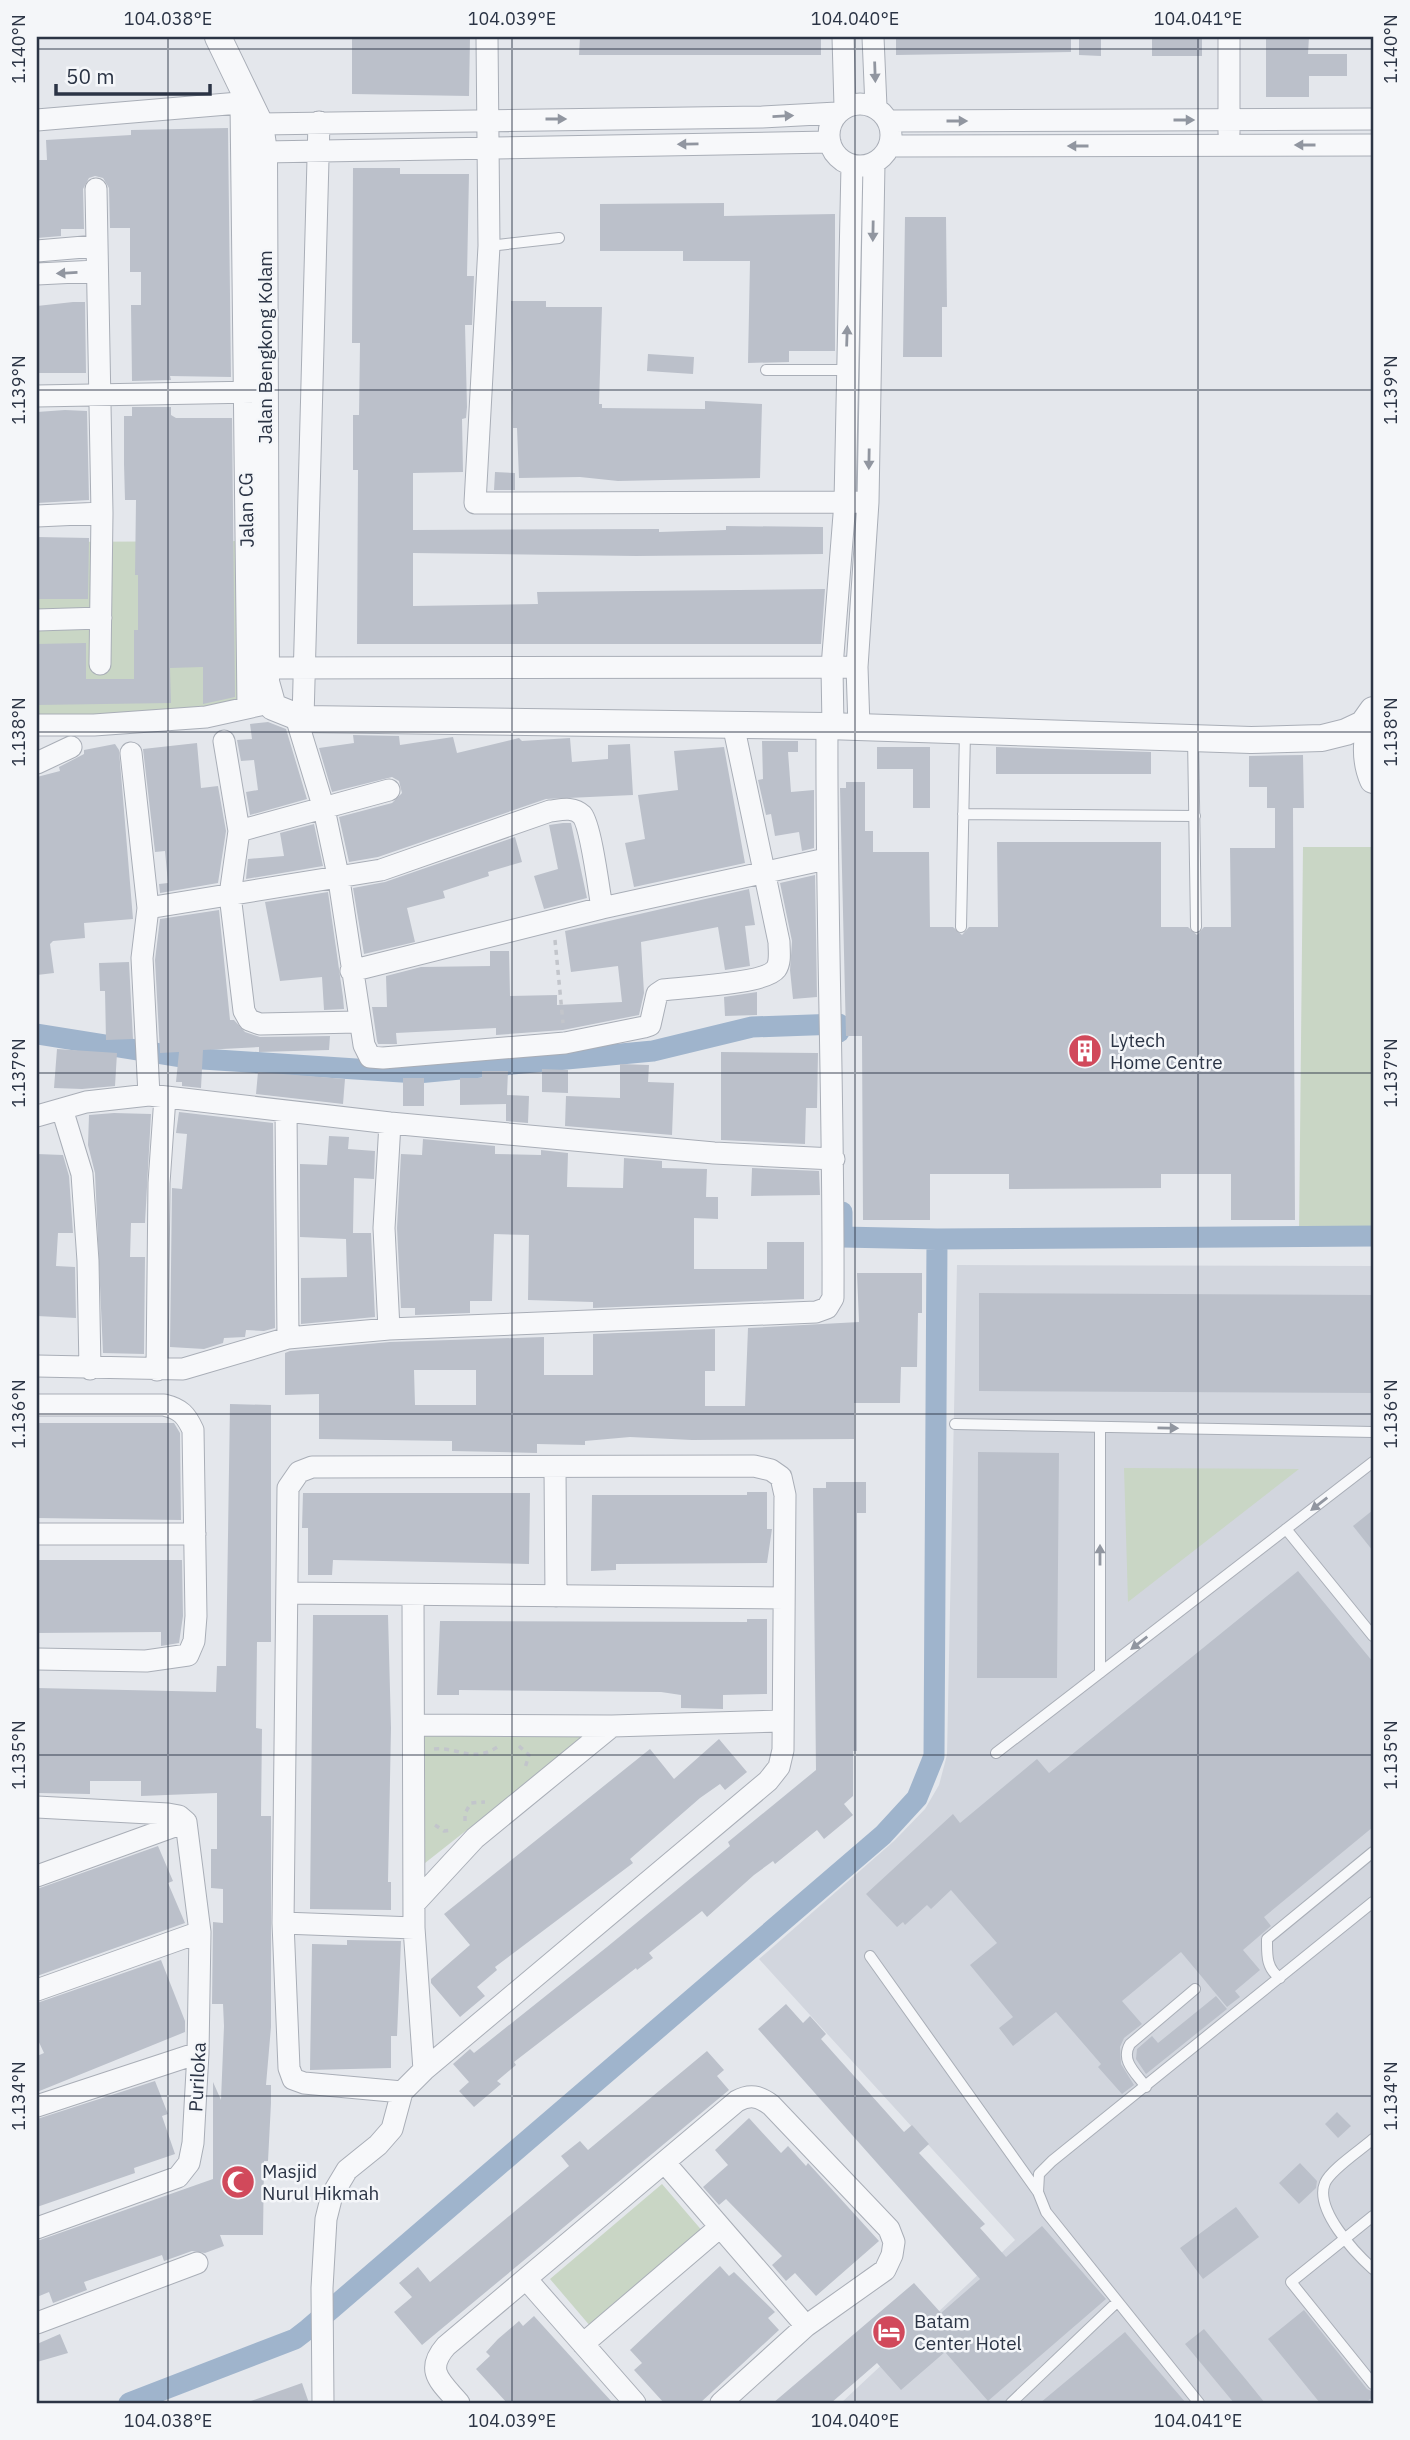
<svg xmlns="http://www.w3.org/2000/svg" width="1410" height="2440" viewBox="0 0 1410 2440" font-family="'IBM Plex Sans',sans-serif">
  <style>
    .built { fill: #d2d6de }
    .green { fill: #c9d6c5 }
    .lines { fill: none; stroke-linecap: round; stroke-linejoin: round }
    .canal { stroke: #9fb4cc; stroke-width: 21 }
    .building { fill: #bbc0ca; fill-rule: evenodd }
    .service-casing { stroke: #a9aeb7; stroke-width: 12 }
    .minor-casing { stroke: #a9aeb7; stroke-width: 23 }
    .tertiary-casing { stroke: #a9aeb7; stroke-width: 28 }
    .path { stroke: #c2c5cb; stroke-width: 3.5; stroke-dasharray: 5 5; stroke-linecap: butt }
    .service { stroke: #f7f8fa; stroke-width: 10 }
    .minor { stroke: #f7f8fa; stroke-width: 21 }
    .tertiary { stroke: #f7f8fa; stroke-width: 26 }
    .oneway { fill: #9196a0 }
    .ticks { fill: none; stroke: #2b3445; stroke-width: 2; stroke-opacity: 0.45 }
    .labels { text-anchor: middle; stroke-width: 5; stroke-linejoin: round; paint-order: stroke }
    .street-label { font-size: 19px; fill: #2b3445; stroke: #f4f6f9 }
    .poi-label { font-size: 19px; fill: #2b3445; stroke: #f4f6f9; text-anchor: start }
    .neatline { fill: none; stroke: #2b3445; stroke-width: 2.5 }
    .ticks-label { font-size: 18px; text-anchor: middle; fill: #2b3445 }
  </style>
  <rect width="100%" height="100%" fill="#e4e7ec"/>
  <path class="built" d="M957 1265 1373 1266V2403H841L1015 2240 759 1959 894 1841 925 1809 939 1785 947 1755Z"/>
  <path class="green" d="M250 541 251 714 37 730V542Z
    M1303 847H1373V1236L1299 1238Z
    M1124 1468 1299 1469 1128 1602Z
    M406 1733H590L406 1878Z
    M662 2184 704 2233 591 2327 550 2279Z"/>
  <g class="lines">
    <path class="canal" d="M37 1034 187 1058 417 1073 653 1051 752 1027 839 1024V1032
      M842 1212V1237L937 1239
      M129 2403 295 2339 308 2329 883 1835 917 1798 934 1756 937 1239 1373 1236"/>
  </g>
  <path class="building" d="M352 37H470L469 96 352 94Z
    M580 37H821V55H579Z
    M896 37H1071V52L896 55Z
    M1079 37H1101V56L1079 55Z
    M1152 37H1202V56H1152Z
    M1266 37H1309L1308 54H1347V76H1309V97H1266Z
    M228 128 231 377 170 376 171 380 132 381 131 305H141V272H130V228H110L109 188 103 178 95 176 89 178 83 189 84 229H61V236L37 238V160H47L46 140 131 135V130Z
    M353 168H400V174H469L467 276H474L472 325H465L467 407 466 418 462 419 463 472 413 473V530L659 529V532L726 530V526L823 527V554L636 556 413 553V606L538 604 537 592 825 589 821 644H357L358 470H353V415H359L360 343H352Z
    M724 203V216L835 214V351H789V362L748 363 750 261H683V251H600V204Z
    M905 217H946L947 307H942V357H903Z
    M511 301H546V307H602L599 404H602V408L705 409V401L762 404 760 478 618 481 580 477 519 478 517 428H513Z
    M73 302H85L86 373H37V306Z
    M648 354 694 357 693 374 647 371Z
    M132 407H171V415L176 418H232L235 697 203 704V667L170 668 171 703 37 705V644L86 643V679H134V630H138V575H135L136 500H125L124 464V416H132Z
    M65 410 87 411 89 500 37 503V412Z
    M495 472 515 473V490H494Z
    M37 537 89 538 88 599H37Z
    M268 722 286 729 307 799 250 815 246 792 258 790 254 760 241 761 237 740 252 739 250 724Z
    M353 735 399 736 400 745 453 737 457 753 519 738 522 741 570 738 572 762 608 759V745L630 744 633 795 546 799 378 857 349 862 339 817 392 803 402 793 399 781 392 777 332 792 319 748 354 743Z
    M762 741H798V752H788L791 792 814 790V848L802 851 799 832 775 836 771 814 766 815 758 780 763 779Z
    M197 743 201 788 218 786 226 831 218 883 160 893 159 884 168 883 165 851 155 852 143 749Z
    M115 744 119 750 133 919 84 923 85 938 53 941 50 944 54 973 37 975V777L60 771 59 767 84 754V750Z
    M724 747 745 863 634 887 625 843 645 839 638 795 678 790 674 751Z
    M877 747H930V808H913V769H877Z
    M996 747 1151 752V774H996Z
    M1303 755 1304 808H1293L1295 1220H1231V1174H1161V1188L1009 1189V1174H930V1220H863L862 1036H846L840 788H846V782H865V831H873V852H929L930 927H953L962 935 969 927H998L997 842H1161V927H1188L1197 935 1204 927H1231L1230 848H1275V808H1267V787H1249V756Z
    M563 823H571L587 898 544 909 534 876 558 869 549 825Z
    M314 824 323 866 246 879 248 859 284 856 280 833Z
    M515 837 522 862 488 872 489 876 443 891 445 898 407 908 415 942 364 954 353 888 385 882Z
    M815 875 817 997 793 999 790 970 792 941 780 883Z
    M749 889 755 925 745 926 750 966 725 970 718 927 641 942 644 993 639 1015 563 1030 496 1035V1028L396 1033 397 1044H378L377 1041 372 1007H387L386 976 421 967 490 966V951H509L510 996 557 995V1005L622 1002 618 966 571 972 565 931Z
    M328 892 343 997 344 1009 324 1010 322 977 280 981 265 902Z
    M219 910 230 1020H234L245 1032 260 1037 330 1036 329 1050 259 1052V1047L203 1050 201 1088 182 1086V1082H176L179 1052 160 1053 155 960 160 919Z
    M129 962 133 1039 106 1040 105 991H100L99 963Z
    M757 992V1015L725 1016 724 997Z
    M57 1049 117 1053 115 1086 82 1089 54 1088Z
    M721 1052 818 1053 817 1108H806L805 1144 721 1140Z
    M620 1064 649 1065 648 1082 674 1083 672 1135 565 1126 566 1096 620 1098Z
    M542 1069 568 1070V1093L542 1092Z
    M482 1071H508L507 1095 529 1096 528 1123 506 1121V1104L460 1105V1078H482Z
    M258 1072 345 1079 343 1104 256 1094Z
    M403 1078H424V1106H403Z
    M179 1112 273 1123 275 1328 264 1331 246 1330 245 1337 224 1338 223 1343 204 1349 170 1347 172 1188 182 1189 187 1134 176 1133Z
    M114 1113 151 1114 145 1223H131L130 1257H145L144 1354 103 1353 95 1173 88 1145 89 1115Z
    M329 1136 349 1137 348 1149 375 1151 374 1179 354 1178 353 1233H371L375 1317 301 1324V1278L347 1277 346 1239 300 1237V1164L327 1165Z
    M423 1139 495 1146V1154L541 1155V1150L568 1153 567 1187 623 1188 624 1158 662 1161V1168L707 1169 706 1197H718V1219L694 1218V1269H767V1242H804V1299L593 1308V1302L528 1300 529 1235 494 1234 492 1301H470V1313L415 1315V1308H401L397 1228 401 1154 422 1155Z
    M37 1154 63 1155 69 1176 73 1233H58L56 1266 75 1267 76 1318 37 1316Z
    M752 1168 819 1171 820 1195 751 1196Z
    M857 1273H922V1313H918L917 1367H901L900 1403H854V1439L692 1440 630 1437 585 1441V1445L537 1444V1453L452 1451V1441L319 1439V1394L285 1395V1353L290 1351 390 1342 544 1337V1375H593V1334L715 1329V1371H705V1406H745L748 1328 859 1322ZM414 1370H476V1405H415Z
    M979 1293 1373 1295V1393L979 1391Z
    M230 1404 271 1405V1642H257L256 1728 262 1729 261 1816H271V2027L266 2085H271V2103L268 2161H264L263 2235H220L224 2246 205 2253 192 2251 164 2261 162 2255 84 2282 87 2290 53 2303 49 2292 37 2297V2241L213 2179V2082L221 2100 224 2026 223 2004H212L213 1922 223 1923V1889L211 1888V1849H217V1793L141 1796V1781H90V1794L37 1793V1688L216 1692 217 1666H226Z
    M37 1423H174L180 1433 181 1520 37 1518Z
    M978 1452 1059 1453 1057 1678H977Z
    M826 1482H866V1513H857V1751H853V1796L844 1804 853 1815 824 1839 817 1830 775 1864 773 1861 754 1875 707 1917 702 1911 649 1953 653 1958 637 1970 636 1968 514 2062 516 2065 497 2081 501 2084 474 2107 459 2091 469 2082 453 2064 470 2049 474 2053 607 1947 730 1846 728 1842 816 1770 813 1488H826Z
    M747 1492H767V1529H772L767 1563 616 1564V1570L591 1571 592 1495H747Z
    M303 1493H530L529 1564 333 1560 332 1575H308V1528H302Z
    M1373 1510V1551L1353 1526Z
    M37 1560H182L183 1616 179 1643 161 1646V1632L37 1633Z
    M1298 1571 1373 1662V1827L1264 1917 1271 1926 1243 1950 1260 1970 1235 1991 1240 1997 1227 2007 1181 1952 1122 2001 1142 2024 1124 2038 1120 2047 1121 2064 1134 2085 1122 2094 1098 2067 1101 2064 1056 2012 1013 2046 999 2028 1013 2017 970 1965 997 1943 951 1890 931 1909 927 1905 905 1925 903 1922 897 1927 866 1894 953 1814 960 1823 1037 1759 1049 1773Z
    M313 1615H388L391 1728 388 1882H391V1910L310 1909Z
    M747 1619H767V1694L723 1695V1709L681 1708V1695L661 1692 459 1690V1695H437L440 1621 747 1622Z
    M719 1739 747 1772 725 1790 720 1784 700 1798 630 1859 633 1863 495 1967 497 1970 477 1987 485 1996 460 2017 431 1983V1979L470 1945 444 1914 650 1749 674 1779Z
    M158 1846 173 1881 168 1883 185 1923 37 1976V1889Z
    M347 1940 401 1941 397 2036H391V2068L310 2070 312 1944 347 1945Z
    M161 1960 185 2021V2032L37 2092V2056L44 2053 37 2038V2003Z
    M1216 1996 1227 2009 1146 2074 1136 2059 1137 2049 1152 2036 1158 2043Z
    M786 2004 803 2023 810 2016 826 2034 821 2039 904 2132 912 2125 929 2144 919 2153 985 2224 980 2228 1006 2257 1042 2226 1106 2299 988 2401 945 2352 901 2390 877 2363 831 2403H773L914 2283 941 2313 980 2279 758 2029Z
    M707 2051 724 2070 717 2076 729 2090 422 2345 394 2312 412 2297 399 2283 418 2267 430 2282 569 2166 561 2156 580 2141 588 2150Z
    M155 2081 168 2114 162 2116 175 2154 134 2168 135 2173 37 2207V2119Z
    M1337 2112 1351 2126 1338 2138 1325 2124Z
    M749 2118 781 2153 788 2146 806 2166 808 2163 879 2241 816 2296 795 2273 786 2281 772 2265 782 2256 726 2199 719 2205 703 2187 728 2165 715 2150Z
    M1300 2163 1317 2181 1316 2188 1299 2204 1279 2183Z
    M1236 2207 1259 2237 1203 2279 1180 2248Z
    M720 2266 729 2276 734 2272 775 2312 768 2318 779 2330 700 2403H664L634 2370 642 2363 630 2350Z
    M1304 2310 1367 2389 1373 2392V2397L1365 2403H1320L1268 2339Z
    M534 2316 601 2390 613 2403H507L476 2369 490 2356 486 2352 498 2339 519 2321 523 2326Z
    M1204 2329 1248 2382 1265 2403H1234L1185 2344Z
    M1125 2332 1186 2403H1040Z
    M60 2334 68 2353 37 2362V2344Z
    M302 2383 309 2403H251V2401Z"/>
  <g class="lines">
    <g class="service-casing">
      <path id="service" d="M489 246 559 238
        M766 370H845
        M1193 737 1196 927
        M963 814 1195 816
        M961 927 965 732
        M955 1424 1373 1432
        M1100 1427V1673
        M1286 1529 1373 1636
        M996 1753 1373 1462
        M870 1956 1038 2192 1046 2212 1199 2403
        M1280 1978C1266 1968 1267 1955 1267 1939L1373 1852
        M1146 2087C1136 2073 1120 2061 1130 2044L1195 1989
        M1373 2139C1362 2149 1330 2170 1325 2183 1314 2209 1355 2253 1373 2269
        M1038 2192 1039 2174 1052 2161 1373 1902
        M1373 2216 1291 2282 1373 2384
        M1011 2403 1117 2302"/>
    </g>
    <g class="minor-casing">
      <path id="minor" d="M487 37 489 246 475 503 868 502
        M843 37 845 107
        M873 37 876 107
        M241 103 248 707
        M829 135a31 31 0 1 1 62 0a31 31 0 1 1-62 0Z
        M37 120 251 102
        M889 121 1373 119
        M260 124 762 117 837 113
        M1229 133V37
        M890 146 1373 145
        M264 152 830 142
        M96 189 102 513 100 664
        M37 251 96 246
        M37 274 97 271
        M37 396 259 392
        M37 516 102 513
        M37 620 101 618
        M267 668 857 667
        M296 717 324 809 339 880 364 1045 370 1057 383 1058 565 1043 644 1027 650 1025 657 994 663 990C684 987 765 984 776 969 781 962 779 951 779 942L733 724
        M303 719 319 122
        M37 725H94L206 717 260 705
        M833 727 832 667 845 502 852 165
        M859 727 857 667 868 502 874 163
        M224 741 239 831
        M131 753 148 908 142 958 149 1095
        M37 763 71 747
        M148 908 381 870 550 811C560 810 573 806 582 815 591 826 599 891 602 908
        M351 971 602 908 826 859
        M358 1022 260 1024 249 1020 244 1011 230 895 239 831 389 790
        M62 1109 82 1174 88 1261 90 1369
        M286 1111 288 1338
        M37 1116 86 1102 149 1095 390 1123 714 1153 834 1159
        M389 1329 384 1228 390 1123
        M37 1366 183 1369 288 1338 389 1329 816 1312 827 1308 833 1298C834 1107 826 917 827 726
        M157 1370 159 1183 165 1097
        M37 1405H164C181 1409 186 1415 193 1430L196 1616 194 1641 188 1655 146 1661 37 1659
        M555 1469 556 1596
        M37 1534H195
        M287 1593 784 1598
        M413 1595 414 1928 424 2070
        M414 1725 612 1726 782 1721
        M37 1807 168 1814 179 1816 186 1822
        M37 1876 186 1822
        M414 1904 475 1838 612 1726
        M283 1923 414 1928
        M37 1990 200 1932
        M37 2106 198 2053
        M665 2163 806 2326
        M37 2228 178 2177 189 2163 193 2143 198 2053 200 1932 186 1822
        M527 2280 635 2403
        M37 2323 197 2263
        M583 2344 720 2227
        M323 2403 322 2288 326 2219 332 2195 347 2170 378 2145 392 2129 402 2092 424 2070 768 1781 779 1767 783 1750 785 1495 781 1477 771 1470 754 1466 312 1467 299 1472 288 1488 283 1923 289 2068 293 2079 304 2083 402 2092
        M459 2403C441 2382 424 2371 446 2346L737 2101C750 2094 759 2096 771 2105L889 2229 894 2242 892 2255 885 2270 806 2326 721 2403"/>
    </g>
    <g class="tertiary-casing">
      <path id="tertiary" d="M218 37 260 124 264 152 266 682 273 707 303 719 827 726 1251 740 1322 738 1346 732 1363 724 1373 710
        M1373 712C1367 735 1363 757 1373 780"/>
    </g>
    <path class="path" d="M555 940 563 1023
      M519 1746 529 1755 525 1768
      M434 1749C460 1747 472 1764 499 1746
      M465 1821V1813L471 1803 485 1802
      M435 1825 444 1831 453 1830"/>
    <use href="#service" class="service"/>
    <use href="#minor" class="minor"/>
    <use href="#tertiary" class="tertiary"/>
  </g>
  <defs><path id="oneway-solid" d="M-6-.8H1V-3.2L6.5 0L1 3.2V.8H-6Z" transform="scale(1.75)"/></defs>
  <g class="oneway">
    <use href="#oneway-solid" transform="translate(875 72) rotate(88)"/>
    <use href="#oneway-solid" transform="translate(783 116) rotate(-3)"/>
    <use href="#oneway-solid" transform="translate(556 119)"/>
    <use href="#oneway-solid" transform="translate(1184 120)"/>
    <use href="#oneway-solid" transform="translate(957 121)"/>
    <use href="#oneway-solid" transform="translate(688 144) rotate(179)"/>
    <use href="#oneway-solid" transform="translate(1305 145) rotate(-180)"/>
    <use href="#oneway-solid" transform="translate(1078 146) rotate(180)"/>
    <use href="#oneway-solid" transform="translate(873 231) rotate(91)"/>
    <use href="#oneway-solid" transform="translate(67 273) rotate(177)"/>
    <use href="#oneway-solid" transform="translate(847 336) rotate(-88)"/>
    <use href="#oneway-solid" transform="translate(869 459) rotate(91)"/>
    <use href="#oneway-solid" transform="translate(1168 1428) rotate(1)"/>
    <use href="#oneway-solid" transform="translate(1319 1504) rotate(142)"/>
    <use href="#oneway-solid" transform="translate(1100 1555) rotate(-90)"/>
    <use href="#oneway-solid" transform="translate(1139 1643) rotate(142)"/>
  </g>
  <path class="ticks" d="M168 37V2403M512 37V2403M855 37V2403M1198 37V2403M37 49H1373M37 390H1373M37 732H1373M37 1073H1373M37 1414H1373M37 1755H1373M37 2096H1373"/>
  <defs>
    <g id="building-disc" transform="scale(1.75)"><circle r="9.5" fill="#d1495b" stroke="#f4f6f9"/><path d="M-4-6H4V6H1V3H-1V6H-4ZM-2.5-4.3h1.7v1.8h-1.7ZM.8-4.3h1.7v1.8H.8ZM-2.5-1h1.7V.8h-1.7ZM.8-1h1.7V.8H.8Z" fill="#fff"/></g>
    <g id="mosque-disc" transform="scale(1.75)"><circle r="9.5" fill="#d1495b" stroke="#f4f6f9"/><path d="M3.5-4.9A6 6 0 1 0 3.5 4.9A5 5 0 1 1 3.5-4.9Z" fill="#fff"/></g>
    <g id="hotel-disc" transform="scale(1.75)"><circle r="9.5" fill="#d1495b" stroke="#f4f6f9"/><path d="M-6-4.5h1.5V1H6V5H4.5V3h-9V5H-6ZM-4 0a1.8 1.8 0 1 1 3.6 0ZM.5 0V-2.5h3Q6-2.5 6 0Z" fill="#fff"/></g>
  </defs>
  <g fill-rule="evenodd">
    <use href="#building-disc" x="1085" y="1051"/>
    <use href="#mosque-disc" x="238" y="2182"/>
    <use href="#hotel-disc" x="889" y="2332"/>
  </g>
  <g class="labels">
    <g class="street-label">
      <text transform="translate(265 347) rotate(-90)" y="7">Jalan Bengkong Kolam</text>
      <text transform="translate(246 510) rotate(-91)" y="7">Jalan CG</text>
      <text transform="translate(197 2077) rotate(-87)" y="7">Puriloka</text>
    </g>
    <g class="poi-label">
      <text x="1110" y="1047">Lytech<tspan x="1110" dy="22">Home Centre</tspan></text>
      <text x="262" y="2178">Masjid<tspan x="262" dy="22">Nurul Hikmah</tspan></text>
      <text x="914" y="2328">Batam<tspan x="914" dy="22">Center Hotel</tspan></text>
    </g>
  </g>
  <rect width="1410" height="2440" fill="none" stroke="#f4f6f9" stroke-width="77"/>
  <path d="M56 84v10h154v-10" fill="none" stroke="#2b3445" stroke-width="3.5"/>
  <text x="66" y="84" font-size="21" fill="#2b3445" stroke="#f4f6f9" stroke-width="5" paint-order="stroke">50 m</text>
  <rect x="38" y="38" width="1334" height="2364" class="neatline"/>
  <g class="ticks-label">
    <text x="168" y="25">104.038°E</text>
    <text x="512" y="25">104.039°E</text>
    <text x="855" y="25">104.040°E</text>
    <text x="1198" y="25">104.041°E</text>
    <text transform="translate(19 49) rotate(-90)" y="6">1.140°N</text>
    <text transform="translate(1391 49) rotate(-90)" y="6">1.140°N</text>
    <text transform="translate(19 390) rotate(-90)" y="6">1.139°N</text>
    <text transform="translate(1391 390) rotate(-90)" y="6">1.139°N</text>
    <text transform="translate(19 732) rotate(-90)" y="6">1.138°N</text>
    <text transform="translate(1391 732) rotate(-90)" y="6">1.138°N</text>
    <text transform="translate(19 1073) rotate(-90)" y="6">1.137°N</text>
    <text transform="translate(1391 1073) rotate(-90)" y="6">1.137°N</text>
    <text transform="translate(19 1414) rotate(-90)" y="6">1.136°N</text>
    <text transform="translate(1391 1414) rotate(-90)" y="6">1.136°N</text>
    <text transform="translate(19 1755) rotate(-90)" y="6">1.135°N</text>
    <text transform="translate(1391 1755) rotate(-90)" y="6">1.135°N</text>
    <text transform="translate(19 2096) rotate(-90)" y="6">1.134°N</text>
    <text transform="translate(1391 2096) rotate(-90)" y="6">1.134°N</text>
    <text x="168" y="2427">104.038°E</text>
    <text x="512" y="2427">104.039°E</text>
    <text x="855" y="2427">104.040°E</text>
    <text x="1198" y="2427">104.041°E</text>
  </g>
</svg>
